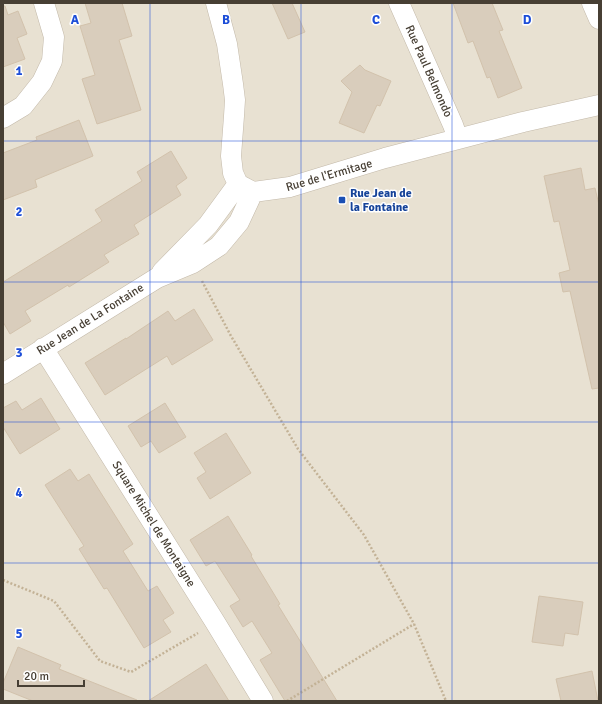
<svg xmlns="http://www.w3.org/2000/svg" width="602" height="704" viewBox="0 0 602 704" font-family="Signika,sans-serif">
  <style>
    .residential { fill: #e8e1d2 }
    .building { fill: #d9cdbc; stroke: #d2c2ac }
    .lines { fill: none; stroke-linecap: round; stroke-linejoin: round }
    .street-casing { stroke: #c3b9a9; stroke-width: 21 }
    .path { stroke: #c3b296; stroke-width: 2.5; stroke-dasharray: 2 2; stroke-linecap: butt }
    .street { stroke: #fff; stroke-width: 20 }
    .grid { fill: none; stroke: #1d4ed8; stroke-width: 1; stroke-opacity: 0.55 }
    .transit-dot { fill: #1a4fb4; stroke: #fff; stroke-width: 1.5 }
    .labels { text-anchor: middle; stroke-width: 3; stroke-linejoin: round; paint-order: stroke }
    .street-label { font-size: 12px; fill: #473f34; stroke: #fff }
    .transit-label { font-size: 12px; font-weight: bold; fill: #164399; stroke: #fff; text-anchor: start }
    .grid-label { font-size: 13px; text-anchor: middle; font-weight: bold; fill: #1d4ed8; stroke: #fff; stroke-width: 3; stroke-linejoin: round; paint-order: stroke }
  </style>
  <rect width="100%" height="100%" fill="#f4efe5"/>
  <path class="residential" d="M3 3H599V701H3Z"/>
  <path class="building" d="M85 3H122L132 36 119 40 141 110 97 124 82 79 95 75 80 26 91 23Z
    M272 3H292L305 32 288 39Z
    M453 3H492L503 30 499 31 522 88 498 98 490 77 487 78 473 41 468 43Z
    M3 6H5L8 15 18 11 27 34 17 38 25 59 3 67Z
    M360 65 365 70 391 81 380 106 377 105 364 133 339 123 352 92 341 81Z
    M79 120 93 156 35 180 37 187 3 200V153L37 140 36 137Z
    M171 151 187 178 176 186 181 195 134 225 139 234 104 255 109 262 69 287 68 285 25 311 31 321 10 334 3 322V282L102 221 95 210 142 181 137 172Z
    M581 168 585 190 595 188 599 205V388L592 389 570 291 563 292 559 273 570 270 559 221 554 222 544 176Z
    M194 309 213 340 172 365 167 356 105 395 85 363 126 338V339L168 311 175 321Z
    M41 398 60 429 20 454 3 427V408L16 401 22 410Z
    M165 403 186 437 159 453 151 441 141 447 128 426Z
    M226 433 251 473 210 499 197 478 206 472 194 453Z
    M70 469 78 481 89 474 133 544 123 551 148 591 157 586 174 613 163 620 171 632 144 648 107 588 104 589 79 549 84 546 45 485Z
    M228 516 252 555 251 556 280 604 278 605 337 701H285L260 660 272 653 252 621 243 627 230 606 240 600 215 561 206 566 190 540Z
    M539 596 583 602 578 635 565 633 563 646 532 642Z
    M18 647 61 665 59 669 137 700V701H33L3 689V683Z
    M206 664 229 701H148Z
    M592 671 598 701H561L556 679Z"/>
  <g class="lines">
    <g class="street-casing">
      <path id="street" d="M216 3 227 44 233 84 235 100 234 116 231 156 233 173 238 184 253 192 290 187 385 158 458 139 523 122 599 105
        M399 3 453 125 458 139
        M592 3 599 19
        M3 118 23 106 42 82 52 61 54 37 44 3
        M162 272 208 225 238 184
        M43 348 215 622 263 701
        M3 374 157 278 193 263 219 246 239 222 253 192"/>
    </g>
    <path class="path" d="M202 281 231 336 298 449 364 535 414 624 446 701
      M3 580 54 601 100 661 131 672 198 633
      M287 701 414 624"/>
    <use href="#street" class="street"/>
  </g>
  <path class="grid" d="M150 3V701M301 3V701M452 3V701M3 141H599M3 282H599M3 422H599M3 563H599"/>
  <rect class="transit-dot" x="338" y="196" width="8" height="8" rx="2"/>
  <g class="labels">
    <g class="street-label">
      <text transform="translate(429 71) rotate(66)" y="4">Rue Paul Belmondo</text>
      <text transform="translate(329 175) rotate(-16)" y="4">Rue de l'Ermitage</text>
      <text transform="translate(90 319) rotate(-32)" y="4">Rue Jean de La Fontaine</text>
      <text transform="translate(154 524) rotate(58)" y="4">Square Michel de Montaigne</text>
    </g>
    <g class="transit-label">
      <text x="350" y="197">Rue Jean de<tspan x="350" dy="14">la Fontaine</tspan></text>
    </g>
  </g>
  <g class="grid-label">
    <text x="75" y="24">A</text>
    <text x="226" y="24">B</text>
    <text x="376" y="24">C</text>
    <text x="527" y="24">D</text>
    <text x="19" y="75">1</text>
    <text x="19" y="216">2</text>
    <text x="19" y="357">3</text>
    <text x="19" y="497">4</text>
    <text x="19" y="638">5</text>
  </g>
  <rect width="602" height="704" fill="none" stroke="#473f34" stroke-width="8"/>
  <path d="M18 680v6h66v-6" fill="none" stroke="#473f34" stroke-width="2"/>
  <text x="24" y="680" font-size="12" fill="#473f34" stroke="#ffffff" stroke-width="3" paint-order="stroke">20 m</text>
</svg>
